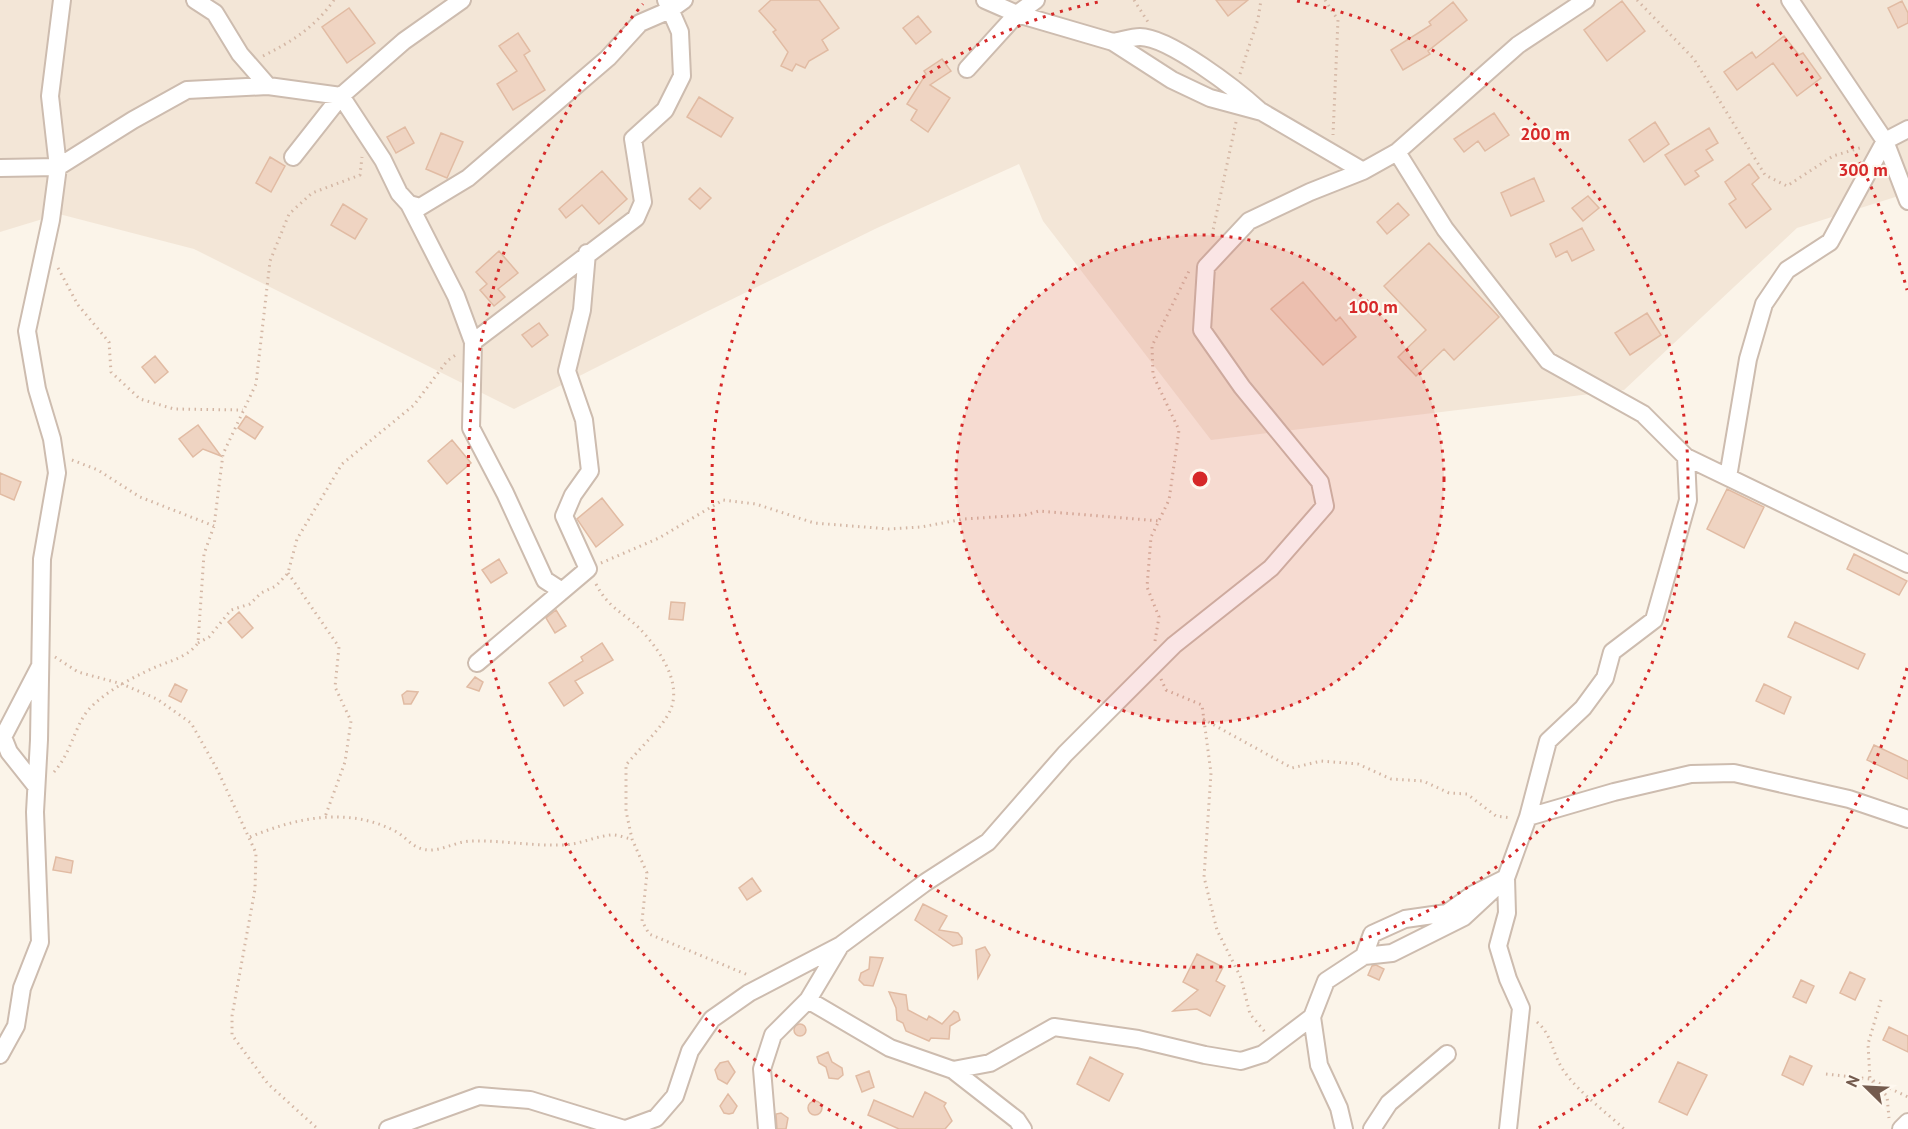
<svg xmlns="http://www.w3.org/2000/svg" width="1908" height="1129" viewBox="0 0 1908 1129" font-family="'PT Sans',sans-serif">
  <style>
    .residential { fill: #f3e6d7 }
    .building { fill: #efd4c2; stroke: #e1bba3; stroke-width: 1.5 }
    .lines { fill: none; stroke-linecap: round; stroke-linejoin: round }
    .minor-casing { stroke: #cdbcaf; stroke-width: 20 }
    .path { stroke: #d4b7a5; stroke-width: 3; stroke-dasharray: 1.5 4.5; stroke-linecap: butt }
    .minor { stroke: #fff; stroke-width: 16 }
    .ring { fill: none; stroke: #d62828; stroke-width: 3; stroke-dasharray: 3 6 }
    .centre { fill: #d62828; stroke: #fef8ef; stroke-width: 3 }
    .ring-label { font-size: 18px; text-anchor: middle; font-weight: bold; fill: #d62828; stroke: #fef8ef; stroke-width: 4.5; stroke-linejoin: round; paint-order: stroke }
  </style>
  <rect width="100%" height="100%" fill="#fbf4e9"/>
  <path class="residential" d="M0 0H1908V193L1797 228 1624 390 1211 440 1043 221 1019 164 877 228 706 312 514 409 194 249 59 214 0 232Z"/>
  <path class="building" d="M771 0H819L839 28 822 40 828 50 809 61 805 68 796 64 792 71 781 66 788 52 773 32 776 30 759 11Z
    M1216 0H1248L1228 16Z
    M1622 1 1645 31 1607 61 1584 30Z
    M1902 1 1908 13V23L1898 28 1888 8Z
    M1453 2 1467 20 1428 51 1430 54 1403 70 1391 50 1431 25 1429 22Z
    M349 8 375 43 347 63 322 27Z
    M918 16 931 32 916 44 903 28Z
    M518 33 530 51 524 55 545 90 513 110 497 84 517 71 499 46Z
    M1784 36 1799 55 1803 53 1821 78 1797 96 1773 63 1737 90 1724 72 1752 52 1756 58Z
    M942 59 951 71 930 85 950 98 928 132 911 120 917 110 907 104 926 74 924 71Z
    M699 97 733 118 721 137 687 117Z
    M1494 113 1509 135 1485 151 1478 141 1464 152 1454 139Z
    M1655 122 1669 144 1644 162 1629 140Z
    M405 127 414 143 396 153 387 137Z
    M1709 128 1718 143 1706 150 1713 160 1695 171 1699 176 1685 185 1665 155Z
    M441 133 463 142 447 178 426 169Z
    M270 157 285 166 271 192 256 183Z
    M1749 164 1759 178 1752 184 1771 209 1746 228 1729 204 1736 199 1725 182Z
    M602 171 627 199 599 224 582 205 566 218 559 209Z
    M1534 178 1544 201 1511 216 1501 193Z
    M700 188 711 198 700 209 689 199Z
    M1588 196 1599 208 1583 221 1572 208Z
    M1398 203 1409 215 1387 234 1377 222Z
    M343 204 367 219 355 239 331 225Z
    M1582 228 1594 250 1572 261 1567 251 1556 257 1550 244Z
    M1429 243 1499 317 1454 360 1444 349 1416 376 1398 357 1426 330 1384 286Z
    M499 251 518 273 498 289 505 297 494 306 480 290 487 284 476 272Z
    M1303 282 1336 321 1340 317 1356 337 1323 365 1271 309Z
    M1647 313 1661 335 1630 355 1615 333Z
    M539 323 548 335 532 347 522 335Z
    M155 356 168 372 155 383 142 367Z
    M246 416 263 427 255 439 238 428Z
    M198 425 221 456 203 449 193 457 179 439Z
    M452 440 471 463 447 484 428 461Z
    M0 473 21 482 14 500 0 494Z
    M1727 489 1764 507 1744 548 1707 529Z
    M602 498 623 525 596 547 577 519Z
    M1854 554 1907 581 1899 595 1847 569Z
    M499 559 507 573 491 583 482 570Z
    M671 602 685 603 683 620 669 619Z
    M556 610 566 626 555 633 546 618Z
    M239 612 253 628 242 638 228 622Z
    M1795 622 1865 654 1858 669 1788 637Z
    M602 643 613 660 575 681 583 693 564 706 549 683 583 661 581 657Z
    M475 677 483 682 479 691 467 687Z
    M175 684 187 690 181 702 169 696Z
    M1764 684 1791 697 1784 714 1756 701Z
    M407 691 418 692 411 704H404L402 695Z
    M1874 745 1908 761V779L1867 760Z
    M56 857 73 861 71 873 53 870Z
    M752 878 761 891 747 900 739 888Z
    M923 904 947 916 939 930 958 933 962 938V944L953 946 915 920Z
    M985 947 990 955 978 978 976 950Z
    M1197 954 1223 967 1216 981 1225 986 1210 1016 1197 1009 1173 1011 1198 990 1183 982Z
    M870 957 883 958 873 986 864 985 859 980 861 973 869 969Z
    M1376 965 1384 969 1379 980 1368 975 1372 966Z
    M1850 972 1865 979 1855 1000 1840 993Z
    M1801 980 1814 986 1806 1003 1793 997Z
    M889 992 906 995 908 1010 927 1020 929 1016 942 1024 954 1011 958 1013 960 1020 950 1026 949 1039 931 1038 929 1041 906 1031 903 1023 897 1020 896 1008Z
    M794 1030a6 6 0 1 1 12 0a6 6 0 1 1-12 0Z
    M1889 1027 1908 1036V1052L1883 1040Z
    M828 1052 832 1062 842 1068 843 1075 838 1079 829 1078 826 1067 819 1063 817 1057Z
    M1790 1056 1812 1066 1803 1085 1782 1075Z
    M1090 1057 1123 1074 1109 1101 1077 1084Z
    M728 1061 735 1072 727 1084 718 1079 715 1070 720 1063Z
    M1678 1062 1707 1075 1687 1115 1659 1102Z
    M869 1071 874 1087 862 1092 856 1076Z
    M925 1092 946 1103 944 1106 952 1121 945 1129H899L868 1115 874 1100 913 1117Z
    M728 1094 737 1106 733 1113 729 1114 724 1113 720 1106Z
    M808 1108a7 7 0 1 1 14 0a7 7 0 1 1-14 0Z
    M781 1113 788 1118 786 1129H777L776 1114Z"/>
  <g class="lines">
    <g class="minor-casing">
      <path id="minor" d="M195 0 215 13 240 54 268 86
        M985 0 1017 14 1113 42 1172 80 1210 98 1262 112 1363 171
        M1790 0 1885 141 1908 201
        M1113 42C1121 41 1131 37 1140 37 1169 37 1237 90 1259 110
        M967 69 1017 14 1036 0
        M1397 152 1445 229 1548 361 1643 414 1686 457 1908 564
        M293 157 341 96 383 160 399 193 409 204 420 207 468 178 608 58 640 23 670 10 684 0
        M0 168 58 167 133 120 187 90 268 86 341 96 404 41 462 0
        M409 204 456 296 473 342 471 428 505 493 545 580 562 591
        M473 342 636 218 643 202 633 139 665 110 682 76 680 32 666 0
        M1728 477 1748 359 1764 304 1787 270 1830 242 1885 141 1908 129
        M477 663 588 569 564 516 573 495 590 471 584 420 567 371 582 310 587 253
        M36 786 9 752 3 737 39 668
        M1528 817 1614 792 1691 774 1734 773 1849 799 1908 819
        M1364 956 1372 934 1405 919 1447 913 1472 895 1506 878 1507 913 1498 946 1508 979 1521 1008 1508 1129
        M808 1000 890 1048 953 1070 1017 1120 1023 1129
        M0 1055 16 1026 22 988 40 942 35 812 39 740 42 559 57 473 52 439 37 389 27 331 51 220 58 167 50 96 62 0
        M953 1070 990 1063 1054 1027 1138 1039 1205 1055 1241 1061 1263 1054 1312 1017
        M388 1129 479 1096 530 1100 624 1129
        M626 1129 656 1118 675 1096 690 1051 712 1019 749 993 841 945 926 882 988 842 1065 754 1174 645 1271 568 1325 506 1320 482 1242 387 1202 330 1206 267 1249 221 1310 192 1363 171 1397 152 1518 45 1586 0
        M767 1129 762 1069 773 1035 808 1000 839 948
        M1344 1129 1339 1108 1319 1065 1312 1017 1326 981 1364 956 1392 953 1464 917 1506 878 1528 817 1548 741 1583 708 1605 678 1612 652 1654 620 1688 500 1686 457
        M1372 1129 1389 1103 1447 1054
        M1901 1129 1908 1122"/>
    </g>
    <path class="path" d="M1134 0 1148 22
      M1325 0 1338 20 1333 135
      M1637 0 1694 59 1765 175 1787 186 1833 156 1863 147
      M263 56C293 41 315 27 334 0
      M1240 74 1258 19 1261 0
      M1212 235 1236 122
      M58 268 78 305 109 342 111 372 140 399 174 409 243 410
      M72 460 98 470 140 497 214 526
      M601 563 659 538 723 500 756 504 814 523 889 529 921 527 964 519 1025 515 1039 511 1160 521
      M288 573 339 647 335 687 351 721 345 762 325 817
      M596 584C609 609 622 611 640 629 659 649 683 683 670 711 662 728 638 750 626 765V811L632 839 647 873 642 921 649 934 748 975
      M1155 641 1159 617 1147 587 1151 537 1169 500 1179 430 1153 375 1152 346 1189 271
      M198 643 209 637 231 610 250 604 261 593 276 586 288 573 297 539 342 464 414 405 447 361 457 354
      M55 657 78 672 122 684 157 699 191 723 217 769 256 853 255 889 232 1016V1035L268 1084 318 1129
      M1161 679 1166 690 1202 705 1211 773 1204 877 1217 930 1241 978 1250 1014 1265 1032
      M1203 719 1292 768 1321 761 1358 764 1391 779 1423 781 1449 793 1467 794 1496 816 1511 818
      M54 772C73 751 75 721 93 705 108 691 128 680 147 671 166 661 185 660 198 643L204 554 214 526 223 454 256 384 270 261 289 214 312 193 360 175 362 157
      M250 837C298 817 348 807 395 831 408 838 413 850 430 850 443 850 456 842 470 841 500 840 531 846 561 845 579 845 593 837 610 835 617 834 625 838 632 839
      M1881 1000 1868 1044 1870 1079 1887 1096 1889 1118
      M1537 1022C1554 1037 1551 1054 1566 1074 1581 1094 1606 1112 1624 1129
      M1826 1074 1870 1079 1908 1097"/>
    <use href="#minor" class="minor"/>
  </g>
  <circle cx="1200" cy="479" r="244" fill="#d62828" fill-opacity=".12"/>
  <g class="ring">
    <circle cx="1200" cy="479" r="244"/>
    <path d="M1297 1A488 488 0 1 1 1103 1"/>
    <path d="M1907 668A732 732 0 0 1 1538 1128M862 1128A732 732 0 0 1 643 4M1757 4A732 732 0 0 1 1907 290"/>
  </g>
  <circle cx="1200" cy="479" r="9" class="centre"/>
  <g class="ring-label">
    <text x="1545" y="140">200 m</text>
    <text x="1863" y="176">300 m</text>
    <text x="1373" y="313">100 m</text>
  </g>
  <g transform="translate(1866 1087) rotate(294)" stroke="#fef8ef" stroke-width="4.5" paint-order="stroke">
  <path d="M0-4.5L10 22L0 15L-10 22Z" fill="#745b4e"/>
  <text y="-9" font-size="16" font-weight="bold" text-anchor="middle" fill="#745b4e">N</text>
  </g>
</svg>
